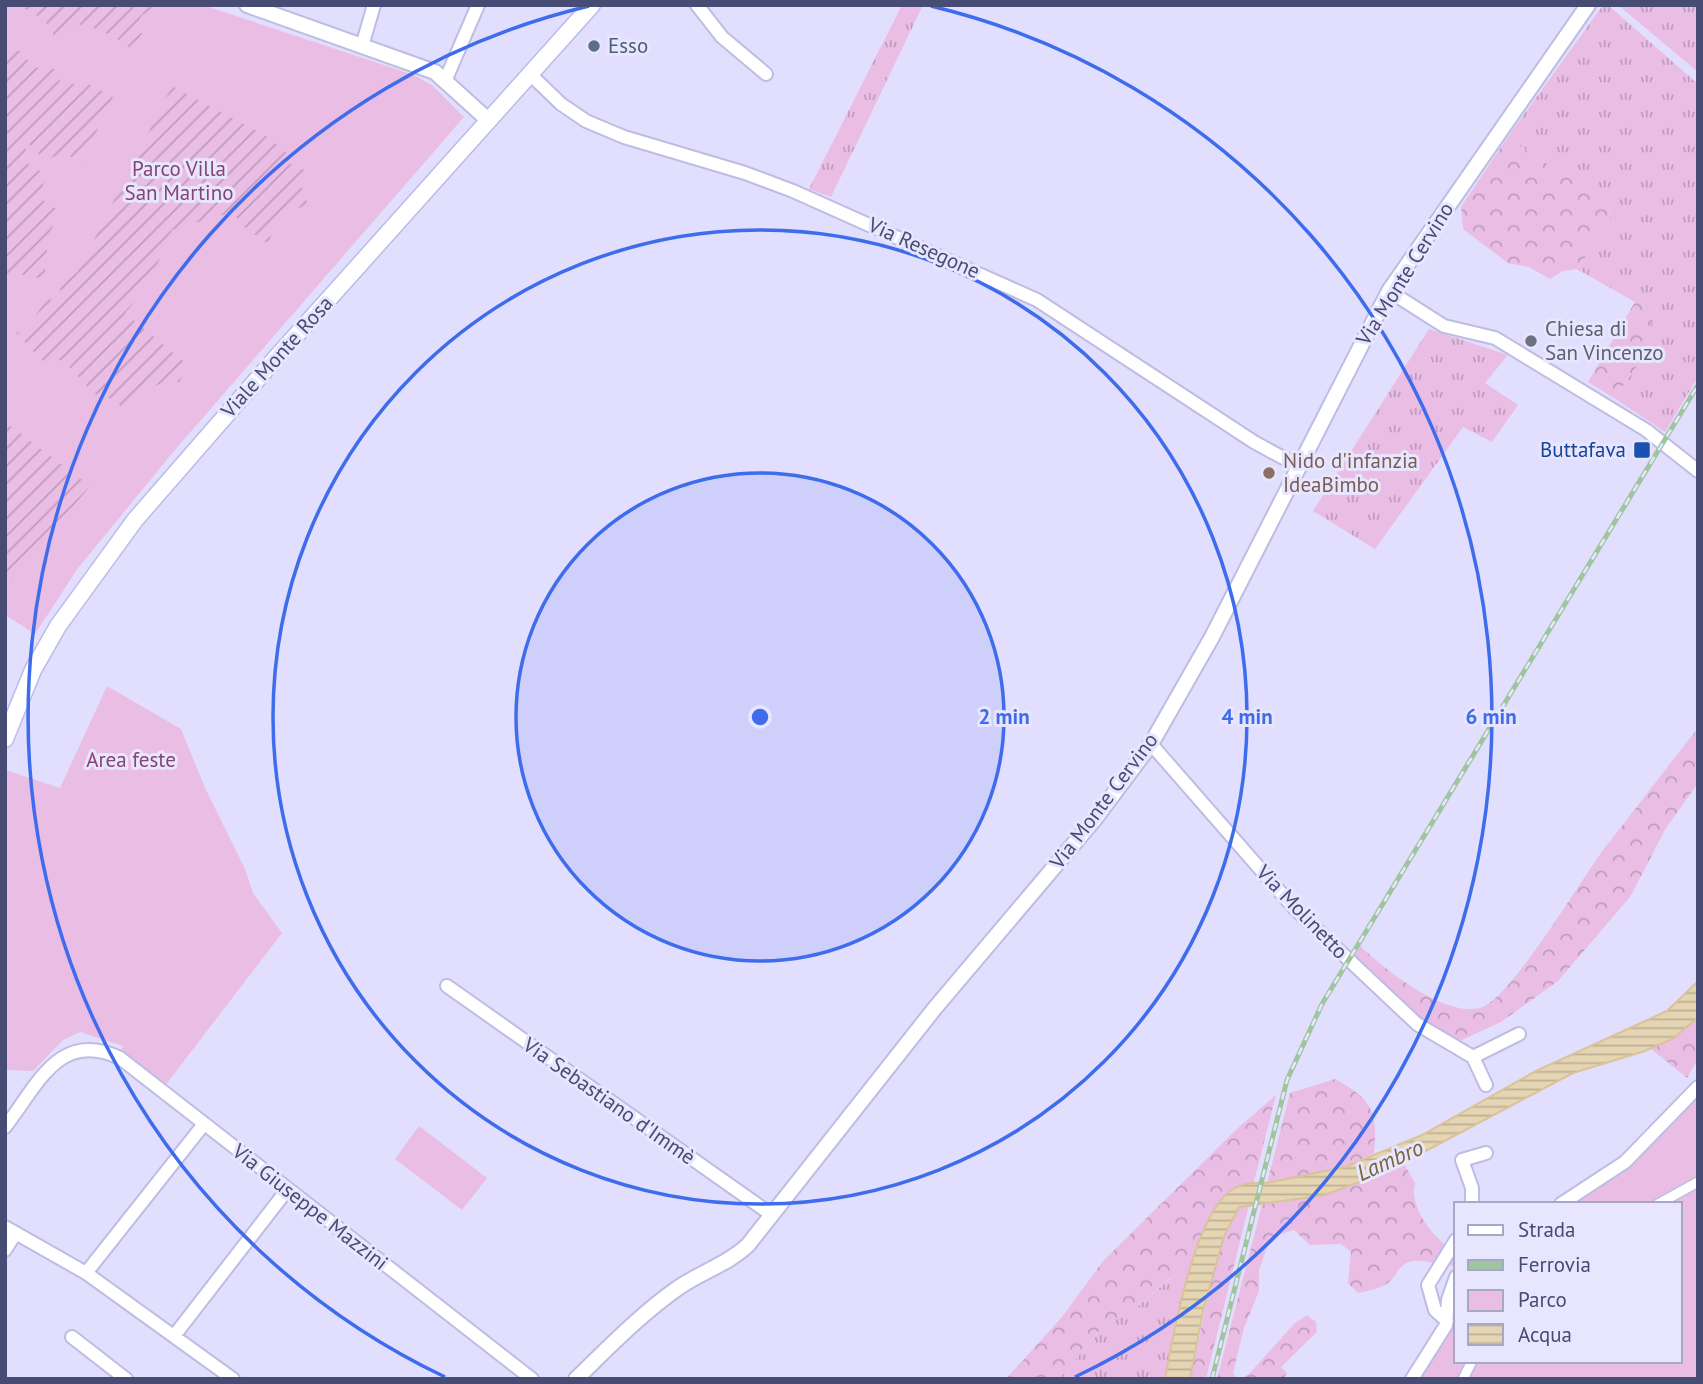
<svg xmlns="http://www.w3.org/2000/svg" width="1703" height="1384" viewBox="0 0 1703 1384" font-family="'PT Sans',sans-serif">
  <style>
    .grass { fill: url(#grass-tufts) }
    .forest { fill: url(#forest-crowns) }
    .park { fill: #eabde5 }
    .garden { fill: url(#garden-furrows) }
    .water { fill: url(#water-rules); stroke: #d9c399; stroke-width: 2 }
    .lines { fill: none; stroke-linecap: round; stroke-linejoin: round }
    .pedestrian-casing { stroke: #bdbde3; stroke-width: 12 }
    .minor-casing { stroke: #bdbde3; stroke-width: 16 }
    .tertiary-casing { stroke: #bdbde3; stroke-width: 18 }
    .secondary-casing { stroke: #babbe8; stroke-width: 19 }
    .pedestrian { stroke: #fff; stroke-width: 9 }
    .minor { stroke: #fff; stroke-width: 12 }
    .tertiary { stroke: #fff; stroke-width: 14 }
    .secondary { stroke: #fff; stroke-width: 16 }
    .rail-casing { stroke: #9ec5a0; stroke-width: 5 }
    .rail { stroke: #e8e5ff; stroke-width: 2.5; stroke-dasharray: 8; stroke-linecap: butt }
    .ring { fill: none; stroke: #3e6cec; stroke-width: 3.5 }
    .service-dot { fill: #5c6f8a; stroke: #e8e5ff; stroke-width: 2.5 }
    .worship-dot { fill: #6b7280; stroke: #e8e5ff; stroke-width: 2.5 }
    .transit-dot { fill: #1a4fb4; stroke: #e8e5ff; stroke-width: 2.5 }
    .education-dot { fill: #8d6e63; stroke: #e8e5ff; stroke-width: 2.5 }
    .labels { text-anchor: middle; stroke-width: 6; stroke-linejoin: round; paint-order: stroke }
    .service-label { font-size: 21px; fill: #4e5e75; stroke: #e8e5ff; text-anchor: start }
    .park-label { font-size: 21px; fill: #864377; stroke: #e8e5ff }
    .street-label { font-size: 21px; fill: #464c73; stroke: #e8e5ff }
    .worship-label { font-size: 21px; fill: #5b616d; stroke: #e8e5ff; text-anchor: start }
    .transit-label { font-size: 21px; fill: #164399; stroke: #e8e5ff; text-anchor: end }
    .education-label { font-size: 21px; fill: #785e54; stroke: #e8e5ff; text-anchor: start }
    .water-label { font-size: 23px; font-style: italic; fill: #7a653a; stroke: #e8e5ff }
    .centre { fill: #3e6cec; stroke: #e8e5ff; stroke-width: 3.5 }
    .ring-label { font-size: 21px; text-anchor: middle; font-weight: bold; fill: #3e6cec; stroke: #e8e5ff; stroke-width: 6; stroke-linejoin: round; paint-order: stroke }
  </style>
  <defs>
    <pattern id="grass-tufts" width="24" height="20" patternUnits="userSpaceOnUse" patternTransform="scale(1.75)"><rect width="24" height="20" fill="#eabde5"/><path d="M3 7l-1-3M5 7V3M7 7l1-3M15 17l-1-3M17 17v-4M19 17l1-3" fill="none" stroke="#bf9cbe"/></pattern>
    <pattern id="forest-crowns" width="20" height="18" patternUnits="userSpaceOnUse" patternTransform="scale(1.75)"><rect width="20" height="18" fill="#eabde5"/><path d="M2 6a3 3 0 1 1 6 0M12 15a3 3 0 1 1 6 0" fill="none" stroke="#bf9cbe"/></pattern>
    <pattern id="garden-furrows" width="10" height="10" patternUnits="userSpaceOnUse" patternTransform="scale(1.75)"><rect width="10" height="10" fill="#eabde5"/><path d="M-1 1l2-2M0 10L10 0M9 11l2-2" fill="none" stroke="#bf9cbe"/></pattern>
    <pattern id="water-rules" width="6" height="5" patternUnits="userSpaceOnUse" patternTransform="scale(1.75)"><rect width="6" height="5" fill="#e6d5b3"/><path d="M0 2.5h6" fill="none" stroke="#bcaf96"/></pattern>
  </defs>
  <rect width="100%" height="100%" fill="#e2defd"/>
  <path class="grass" d="M902 5H923L831 197 809 189Z
    M1603 5H1608L1698 84V377L1665 432 1614 398 1646 354 1651 324 1660 302 1644 294 1635 302 1577 269 1610 223 1609 203 1507 138Z
    M1618 5H1698V72Z
    M1429 329 1508 355 1485 383 1518 405 1492 442 1463 427 1375 549 1313 511Z
    M1189 1276 1165 1379H1059L1105 1324 1138 1306 1171 1278Z"/>
  <path class="forest" d="M1507 138 1609 203 1610 223 1577 269 1563 271 1550 279 1529 267 1508 263 1463 229 1461 207Z
    M1644 294 1660 302 1651 324 1646 354 1614 398 1588 382 1635 302Z
    M1698 728V783L1666 828 1630 897 1558 981 1501 1022 1451 1045 1351 962 1360 946C1385 969 1443 1017 1480 1008 1511 1000 1583 875 1607 845 1638 806 1667 767 1698 728Z
    M1698 1017V1059L1687 1078 1650 1048 1674 1038Z
    M1335 1079C1372 1099 1378 1111 1374 1153L1345 1167 1267 1183 1290 1093Z
    M1276 1095 1254 1182C1209 1196 1202 1236 1189 1276L1170 1278 1138 1306 1105 1324 1059 1379H1006L1062 1317 1103 1261 1238 1128Z
    M1404 1164 1415 1183C1408 1205 1435 1244 1456 1250V1265C1441 1268 1429 1259 1413 1261 1398 1263 1396 1279 1385 1285 1377 1289 1367 1291 1358 1293L1348 1283 1351 1252 1341 1244 1310 1245 1294 1230 1281 1234 1267 1247 1259 1270V1291L1244 1328 1233 1373 1237 1379H1217L1262 1205 1325 1195Z
    M1249 1205 1206 1379H1190C1199 1350 1217 1222 1238 1208 1240 1207 1247 1206 1249 1205Z
    M1307 1315 1316 1322 1317 1332 1281 1367 1287 1373 1283 1379H1240L1249 1374 1295 1323Z"/>
  <path class="park" d="M5 5H203L414 75 433 86 464 117 174 451 78 568 35 634 5 615Z
    M107 686 181 729 205 788 245 869 253 893 282 933 164 1087 119 1054 123 1046 80 1032 63 1040 33 1071 5 1070V772L6 770 60 788Z
    M1698 1092V1379H1418L1450 1329 1456 1299V1361H1680V1204H1567Z
    M419 1126 487 1178 462 1210 395 1159Z"/>
  <path class="garden" d="M12 5H160L142 15 137 25 142 34 131 49C113 34 90 23 67 24V34L59 44 58 38 49 31 50 26 31 11Z
    M5 51H22L32 67 54 69 62 85 87 83 113 97 82 162 64 153 45 160 25 140 27 163 46 175 39 198 60 211 44 245 49 255 44 264 47 279C30 277 21 273 5 273Z
    M172 86 266 136 291 156 290 164 312 173 300 183 308 205 291 210 283 222 272 229 269 245 243 226 232 212 172 230C164 254 142 296 125 313L189 366 179 382C155 378 142 396 128 412L112 399 94 394 63 360 43 361 16 333 27 328 47 299 61 301 60 288 78 271Z
    M5 422 90 486 11 583 5 577Z"/>
  <path class="water" d="M1698 981V1017L1674 1038 1645 1051 1573 1073 1388 1171 1325 1195 1239 1207 1224 1236 1203 1311 1190 1379H1165C1173 1334 1194 1218 1230 1191 1240 1183 1255 1182 1267 1183L1345 1167 1422 1135 1536 1071 1667 1011Z"/>
  <g class="lines">
    <g class="pedestrian-casing">
      <path id="pedestrian" d="M1658 1204 1698 1182
        M1463 1379 1472 1361"/>
    </g>
    <g class="minor-casing">
      <path id="minor" d="M697 5 722 37 766 74
        M362 46 374 5
        M530 74 561 104 586 121 624 137 745 173 793 191 1037 300 1254 442 1298 466
        M445 81 478 5
        M1389 291 1444 326 1495 338 1646 430 1698 471
        M1151 744 1295 909 1417 1024 1473 1057 1519 1034
        M447 986 772 1215
        M1473 1057 1486 1085
        M5 1127C38 1085 59 1029 120 1058L532 1379
        M1472 1204V1188L1462 1160 1486 1153
        M1561 1204 1625 1162 1698 1087
        M5 1227 86 1273 233 1379
        M5 1250 16 1233
        M86 1273 204 1124
        M1447 1321 1435 1310 1428 1285 1456 1240
        M174 1336 287 1190
        M72 1337 126 1379
        M1412 1379 1446 1325 1448 1300 1456 1277"/>
    </g>
    <g class="tertiary-casing">
      <path id="tertiary" d="M247 5 435 72 488 120
        M576 1379C608 1348 642 1313 678 1288 701 1272 728 1264 748 1245L935 1008 1094 820 1151 744 1212 637 1389 291 1588 5"/>
    </g>
    <g class="secondary-casing">
      <path id="secondary" d="M5 739 33 670 58 626 135 520 275 359 592 5"/>
    </g>
    <use href="#pedestrian" class="pedestrian"/>
    <use href="#minor" class="minor"/>
    <use href="#tertiary" class="tertiary"/>
    <use href="#secondary" class="secondary"/>
    <g class="rail-casing">
      <path id="rail" d="M1212 1379 1287 1080 1322 1004 1698 385"/>
    </g>
    <use href="#rail" class="rail"/>
  </g>
  <circle cx="760" cy="717" r="244" fill="#3e6cec" fill-opacity=".12"/>
  <g class="ring">
    <circle cx="760" cy="717" r="244"/>
    <circle cx="760" cy="717" r="487"/>
    <path d="M445 1377A731 731 0 0 1 589 6M931 6A731 731 0 0 1 1075 1377"/>
  </g>
  <circle class="service-dot" cx="594" cy="46" r="7"/>
  <circle class="worship-dot" cx="1531" cy="341" r="7"/>
  <rect class="transit-dot" x="1633" y="441" width="18" height="18" rx="3.5"/>
  <circle class="education-dot" cx="1269" cy="473" r="7"/>
  <g class="labels">
    <g class="service-label">
      <text x="608" y="53">Esso</text>
    </g>
    <g class="park-label">
      <text x="179" y="176">Parco Villa<tspan x="179" dy="24">San Martino</tspan></text>
      <text x="131" y="767">Area feste</text>
    </g>
    <g class="street-label">
      <text transform="translate(924 248) rotate(24)" y="7">Via Resegone</text>
      <text transform="translate(1405 274) rotate(-58)" y="7">Via Monte Cervino</text>
      <text transform="translate(277 357) rotate(-48)" y="7">Viale Monte Rosa</text>
      <text transform="translate(1104 801) rotate(-53)" y="7">Via Monte Cervino</text>
      <text transform="translate(1302 912) rotate(46)" y="7">Via Molinetto</text>
      <text transform="translate(609 1101) rotate(35)" y="7">Via Sebastiano d'Immè</text>
      <text transform="translate(310 1207) rotate(38)" y="7">Via Giuseppe Mazzini</text>
    </g>
    <g class="worship-label">
      <text x="1545" y="336">Chiesa di<tspan x="1545" dy="24">San Vincenzo</tspan></text>
    </g>
    <g class="transit-label">
      <text x="1626" y="457">Buttafava</text>
    </g>
    <g class="education-label">
      <text x="1283" y="468">Nido d'infanzia<tspan x="1283" dy="24">IdeaBimbo</tspan></text>
    </g>
    <g class="water-label">
      <text transform="translate(1390 1160) rotate(-24)" y="8">Lambro</text>
    </g>
  </g>
  <circle cx="760" cy="717" r="10" class="centre"/>
  <g class="ring-label">
    <text x="1004" y="724">2 min</text>
    <text x="1247" y="724">4 min</text>
    <text x="1491" y="724">6 min</text>
  </g>
  <rect width="1703" height="1384" fill="none" stroke="#464c73" stroke-width="14"/>
  <rect x="1454" y="1202" width="228" height="161" fill="#e8e5ff" stroke="#a7a8c7" stroke-width="2"/>
  <rect x="1468" y="1225" width="35" height="10" fill="#ffffff" stroke="#a7a8c7" stroke-width="2"/>
  <text x="1518" y="1237" font-size="21" fill="#464c73">Strada</text>
  <rect x="1468" y="1260" width="35" height="10" fill="#9ec5a0" stroke="#a7a8c7" stroke-width="2"/>
  <text x="1518" y="1272" font-size="21" fill="#464c73">Ferrovia</text>
  <rect x="1468" y="1290" width="35" height="21" fill="#eabde5" stroke="#a7a8c7" stroke-width="2"/>
  <text x="1518" y="1307" font-size="21" fill="#464c73">Parco</text>
  <rect x="1468" y="1324" width="35" height="21" fill="url(#water-rules)" stroke="#a7a8c7" stroke-width="2"/>
  <text x="1518" y="1342" font-size="21" fill="#464c73">Acqua</text>
</svg>
